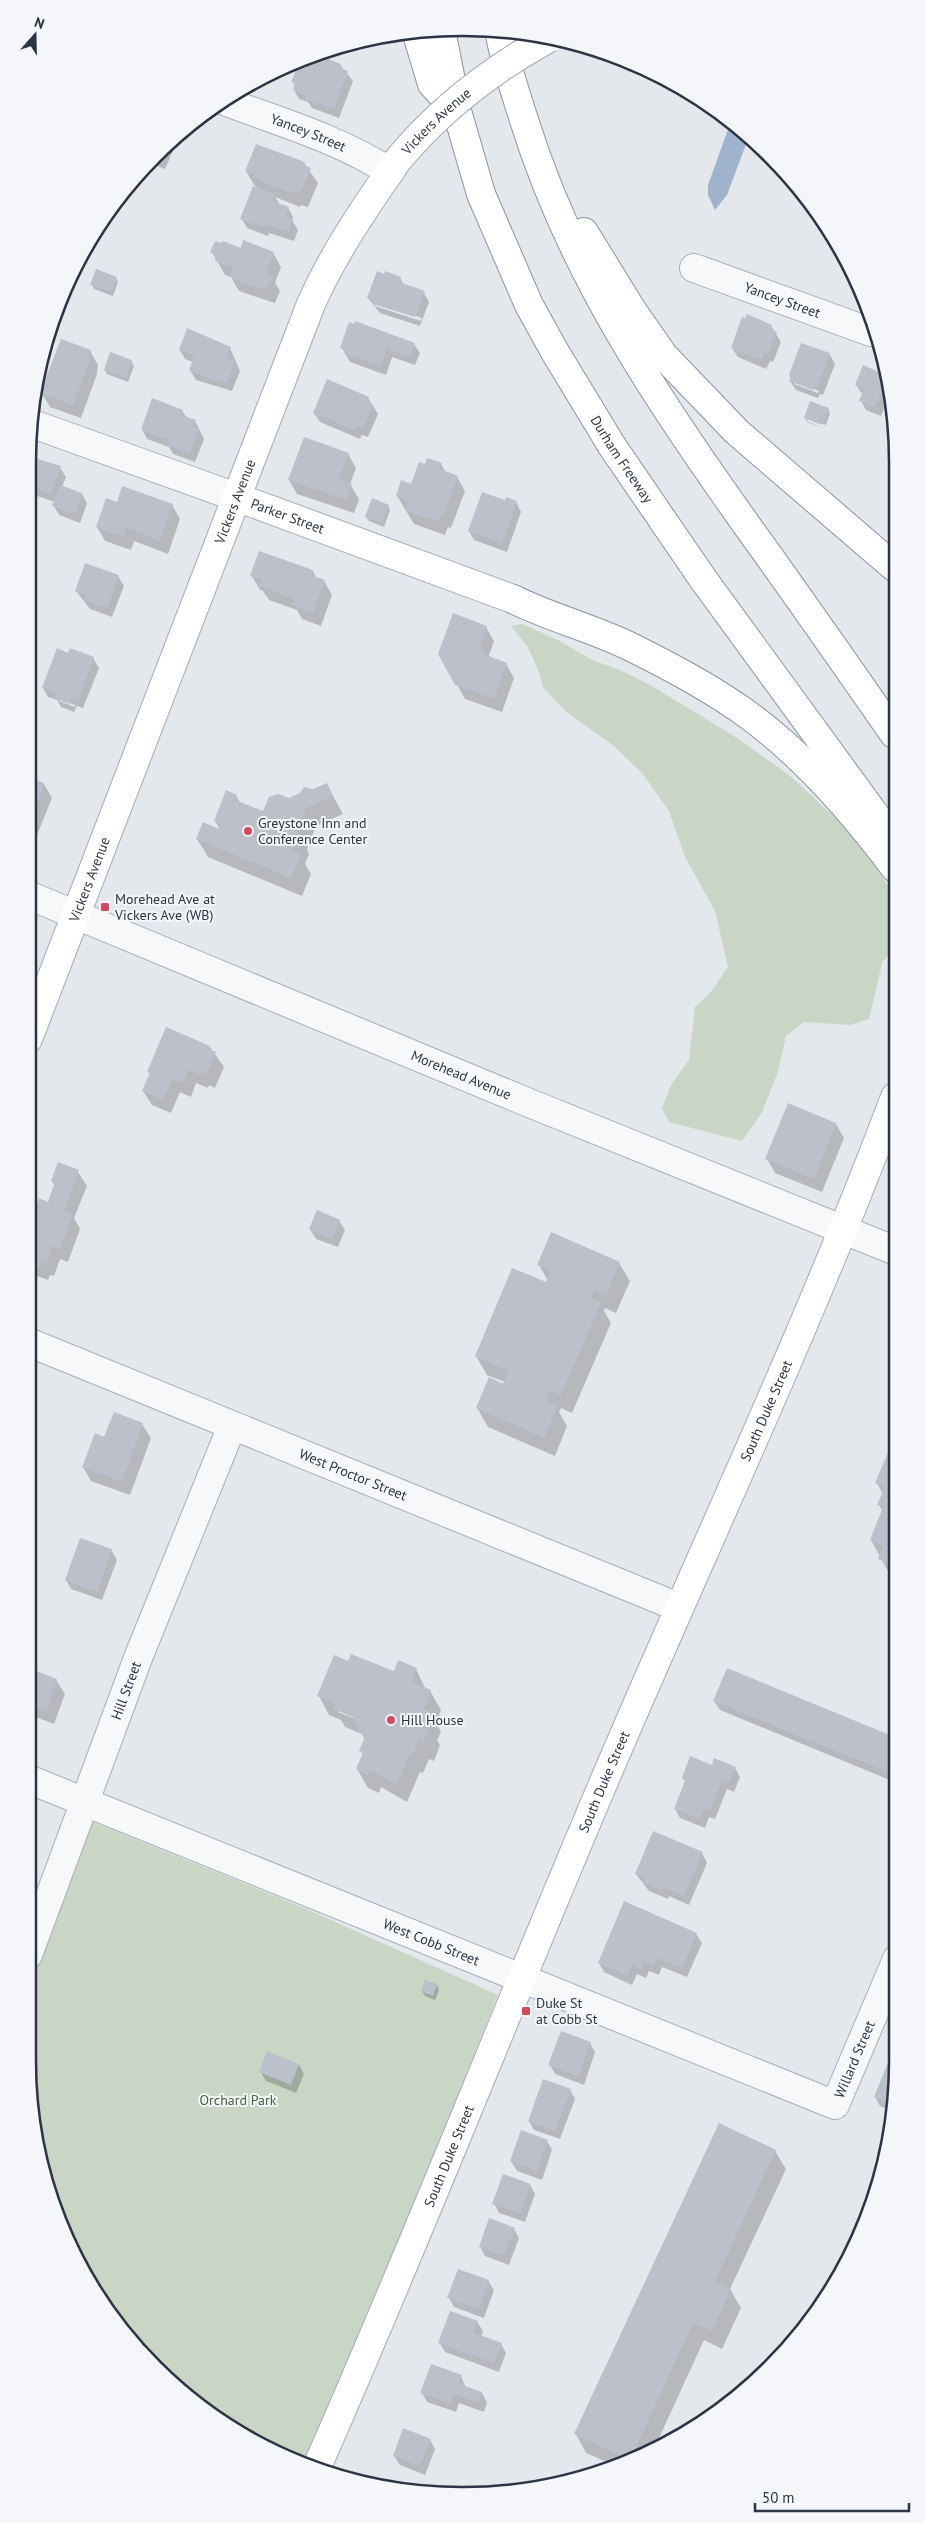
<svg xmlns="http://www.w3.org/2000/svg" width="925" height="2523" viewBox="0 0 925 2523" font-family="'PT Sans',sans-serif">
  <style>
    .green { fill: #c9d6c5 }
    .water { fill: #9fb4cc }
    .shadow { fill: #0003; fill-rule: evenodd }
    .building { fill: #bbc0ca }
    .lines { fill: none; stroke-linecap: round; stroke-linejoin: round }
    .minor-casing { stroke: #a9aeb7; stroke-width: 30 }
    .major-casing { stroke: #a3abb8; stroke-width: 30 }
    .highway-casing { stroke: #8b94a3; stroke-width: 30 }
    .minor { stroke: #f7f8fa; stroke-width: 28 }
    .major { stroke: #fff; stroke-width: 28 }
    .highway { stroke: #fff; stroke-width: 28 }
    .major-bridge-casing { stroke: #a3abb8; stroke-width: 30; stroke-linecap: butt }
    .major-bridge { stroke: #fff; stroke-width: 28 }
    .poi-dot { fill: #d1495b; stroke: #f4f6f9; stroke-width: 2 }
    .labels { text-anchor: middle; stroke-width: 4; stroke-linejoin: round; paint-order: stroke }
    .street-label { font-size: 14px; fill: #2b3445; stroke: #f4f6f9 }
    .poi-label { font-size: 14px; fill: #2b3445; stroke: #f4f6f9; text-anchor: start }
    .park-label { font-size: 14px; fill: #3f6138; stroke: #f4f6f9 }
    .rim { fill: none; stroke: #2b3445; stroke-width: 2.5 }
  </style>
  <rect width="100%" height="100%" fill="#e4e7ec"/>
  <path class="green" d="M522 624 560 641 592 660 620 670 650 685 731 734 789 775 855 836 890 889 895 903V946L882 963 869 1019 850 1025 804 1022 786 1036 778 1072 761 1114 742 1141 669 1122 662 1109 671 1085 689 1060 695 1007 711 992 728 967 715 911 685 857 669 811 642 773 614 746 565 711 543 687 538 669 527 646 511 626Z
    M88 1820 302 1907 498 1995 361 2337 305 2464 245 2437 135 2347 86 2278 51 2201 28 2060V1988Z"/>
  <path class="water" d="M730 124 748 139 727 195 715 210 708 195V185Z"/>
  <path class="shadow" d="M312 55 340 65 353 81 339 118 312 108 308 102 299 99 294 90 295 86 293 81 296 72 289 66Z
    M181 133 165 169 150 163 176 135Z
    M304 163 318 183 308 207 301 205 300 207 275 197 280 205 288 208 293 217 292 220 298 230 294 241 269 233 268 236 247 228 242 219 261 190 254 185 246 171Z
    M212 252 273 253 281 267 275 283 280 291 275 303 239 291 231 277 225 275Z
    M116 278 118 282 113 296 94 289 92 284Z
    M400 278 404 285 424 293 429 302 420 326 380 313 368 298ZM375 303 422 318 421 321 375 306Z
    M742 318 771 326 781 342 773 362 770 361 766 369 738 357 732 348Z
    M45 343 50 352 45 365 41 363Z
    M414 344 420 353 415 365 392 357 386 375 350 362 342 348Z
    M802 345 830 355 835 364 823 395 820 394 818 398 796 390 790 381V375ZM794 381 819 391 818 393 794 384Z
    M230 348 240 371 232 391 196 380 190 370 193 362 185 359 180 350Z
    M90 351 98 365 97 374 81 418 50 407 41 392Z
    M131 361 134 366 128 382 107 374 105 370Z
    M864 367 885 375 891 397 889 405 886 403 881 416 866 410 861 401 863 395 856 385Z
    M368 398 378 414 368 437 362 435 360 439 320 422 314 413Z
    M828 409 830 413 826 425 807 418V421L825 429 807 422 805 418Z
    M182 411 187 418 195 421 204 439 195 462 173 454 169 447 147 439 142 429Z
    M348 454 356 468 350 484 359 499 354 513 297 494 289 480Z
    M28 457 60 468 66 477 62 487 82 494 87 503 80 523 59 515 54 506 55 502 37 496 32 508 28 506Z
    M441 464 446 473 457 477 465 491 451 528 448 527 445 535 414 524 397 496 412 485 426 466Z
    M506 502H516L521 512 507 552 474 540 469 531Z
    M117 503 172 505 180 519 168 554 134 541 131 550 105 541 97 527Z
    M388 506 390 510 384 527 369 521 366 517Z
    M260 552 313 571 316 578 324 581 332 595 321 626 302 619 297 610 269 600 263 591 260 590 252 576Z
    M118 576 124 586 112 617 90 609 76 591Z
    M486 627 494 641 488 658 506 664 514 678 502 712 465 699 440 654Z
    M28 630 34 636 28 652Z
    M69 654 93 658 99 668 83 708 77 706 74 712 61 707 57 700 48 697 43 688ZM59 699 75 705V707L59 701Z
    M28 773 32 775 36 781 44 784 52 798 31 850 28 849Z
    M327 785 343 814 316 826 307 849 309 854 305 864 311 874 302 896 208 857 197 839 221 831 215 821 236 796 241 804 263 813 289 799Z
    M210 1047 224 1067 215 1088 209 1085 208 1088 196 1083 191 1097 180 1092 171 1113 152 1105 143 1091 150 1074 149 1072Z
    M788 1105 836 1124 844 1138 822 1192 775 1173 767 1159Z
    M78 1172 87 1186 74 1218 80 1229 68 1262 60 1259 54 1276 50 1275 48 1280 37 1276 29 1262 28 1253 31 1244 28 1233 40 1200 49 1203 55 1186 52 1181Z
    M339 1221 345 1230 338 1247 316 1239 310 1229Z
    M619 1263 630 1281 616 1313 605 1308 604 1311 611 1323 572 1413 561 1408 559 1412 567 1426 555 1456 488 1427 477 1408 505 1382 487 1375 476 1356 547 1284 548 1281 539 1265Z
    M142 1424 151 1438 130 1495 91 1481 83 1467 105 1438Z
    M896 1436V1586L871 1540 883 1512 879 1505 883 1494 877 1483Z
    M111 1550 117 1560 102 1600 71 1589 66 1580Z
    M349 1663 395 1673 416 1669 426 1690 430 1691 441 1710 436 1723 441 1732 437 1740 440 1745 434 1761 429 1759 423 1773 420 1772 407 1802 381 1787 379 1793 368 1788 357 1769 363 1755 361 1751 365 1740 362 1734 345 1727 341 1720 329 1715 319 1696ZM338 1710 359 1718 358 1720 338 1712Z
    M28 1669 56 1680 65 1694 54 1724 28 1714Z
    M714 1701 897 1739V1783L720 1710Z
    M712 1766 735 1768 740 1777 734 1792 727 1789 715 1819 709 1817 705 1828 680 1818 675 1809 686 1782 683 1778Z
    M702 1853 707 1863 689 1905 669 1896 668 1899 649 1891 636 1874Z
    M696 1934 702 1943 687 1977 662 1967 659 1975 649 1971 646 1978 637 1974 632 1985 604 1972 599 1963Z
    M426 1981 437 1985 439 1990 435 2000 425 1996 422 1991Z
    M590 2043 595 2052 584 2085 555 2074 550 2065Z
    M897 2043 898 2060 891 2111 880 2106 875 2097Z
    M299 2065 304 2074 296 2093 266 2081 260 2071Z
    M570 2090 575 2099 560 2139 534 2130 529 2121Z
    M547 2141 552 2150 542 2180 517 2171 511 2161Z
    M775 2151 786 2169 730 2289 741 2308 722 2349 704 2340 654 2449 629 2462 616 2466 586 2453 576 2434Z
    M530 2185 535 2194 525 2222 499 2213 494 2203Z
    M514 2229 519 2238 509 2265 485 2256 480 2246Z
    M488 2281 494 2290 484 2318 454 2307 449 2298Z
    M477 2322 483 2331 481 2337 501 2344 506 2353 499 2372 445 2352 439 2342Z
    M461 2376 466 2388 482 2393 487 2403 484 2412 459 2403 456 2412 427 2402 422 2393Z
    M430 2440 435 2449 425 2475 400 2465 394 2456Z"/>
  <path class="building" d="M315 54 341 64 340 68 348 71 334 109 305 99 306 95 293 90 295 83 291 82 296 70 299 71 301 67 293 64Z
    M256 144 305 162 304 165 311 168 300 194 293 191V194L252 177 254 174 245 171Z
    M166 146 160 160 155 158 162 150Z
    M253 186 275 194 272 201 289 207 285 217 293 219 289 232 264 225 263 227 240 219Z
    M243 240 274 252 266 273 273 276 267 290 261 287 260 289 230 277 233 268 215 261 217 255 210 252 215 241 222 243 223 241 241 248Z
    M96 269 117 277 111 292 90 285Z
    M377 271 384 274 385 271 401 277 399 282 425 291 415 317 373 304 374 301 367 298Z
    M747 314 772 325 770 329 777 332 768 354 765 353 761 360 731 348 742 317 745 318Z
    M355 321 415 343 410 357 387 349 381 366 344 353 345 350 340 348 349 322 354 324Z
    M187 328 231 347 227 356 228 359 235 361 227 383 220 380 219 382 189 370 194 356 179 350Z
    M61 339 91 350 88 358 90 359 73 405 40 393Z
    M801 343 830 353 818 386 815 385 813 390 789 381 791 376 789 375Z
    M110 352 132 360 126 378 104 370Z
    M863 365 884 374 888 386 884 396 880 395 875 407 859 401 864 389 855 385Z
    M327 379 369 397 367 401 373 404 363 429 357 426 355 430 313 413Z
    M152 398 183 410 181 415 196 420 193 427 199 429 190 453 166 445 168 440 141 430Z
    M810 401 829 408 822 425 804 418Z
    M304 437 349 453 339 479 352 484 346 500 288 480Z
    M28 456 61 466 51 494 32 487 28 498Z
    M427 458 442 463 440 469 458 476 444 515 440 514 438 522 405 510 408 502 396 496 401 480 411 484 419 462 425 464Z
    M60 485 82 493 75 514 52 506Z
    M122 486 173 504 160 541 126 528 123 537 96 527 106 498 117 502Z
    M482 492 505 500 506 497 517 501 502 544 468 531Z
    M372 498 389 505 382 523 365 517Z
    M259 551 313 570 311 575 325 580 313 613 292 605 294 599 259 586 262 580 250 576Z
    M85 563 119 575 107 608 83 600 85 595 75 591Z
    M453 613 487 626 480 645 486 655 507 663 494 699 455 685 438 654Z
    M57 648 68 653 70 648 94 657 78 700 72 698 69 704 54 698 56 693 42 688Z
    M28 772 33 774 31 778 44 783 28 830Z
    M327 783 333 796 306 808 296 833 300 834 292 851 301 855 291 878 196 839 203 822 219 829 221 824 214 821 226 790 237 795 235 800 263 811 269 797 278 794 289 798 300 793 304 787 313 789Z
    M166 1027 210 1046 209 1049 216 1052 207 1074 201 1072 200 1075 188 1070 183 1083 172 1079 163 1100 142 1091 150 1073 147 1072Z
    M788 1103 836 1123 814 1179 765 1159Z
    M58 1162 79 1170 64 1211 73 1214 60 1249 52 1246 46 1263 42 1261 40 1267 28 1262 29 1256 28 1249 31 1239 28 1237V1230L39 1198 48 1202 55 1182 51 1181Z
    M317 1210 340 1220 332 1239 309 1229Z
    M551 1232 620 1262 606 1296 594 1291 591 1299 601 1303 561 1395 550 1390 546 1401 558 1406 544 1438 476 1408 489 1377 503 1384 509 1371 475 1356 512 1268 546 1282 551 1271 537 1265Z
    M114 1412 143 1423 122 1482 82 1467 95 1433 104 1437Z
    M896 1433V1566L878 1559 883 1546 870 1540 883 1507 877 1505 885 1487 875 1483Z
    M80 1538 112 1549 97 1592 65 1580Z
    M351 1654 394 1671 398 1660 417 1668 412 1682 431 1690 424 1709 431 1712 426 1724 430 1725 423 1743 419 1741 412 1756 409 1754 397 1785 370 1770 368 1775 356 1769 363 1753 359 1751 365 1737 359 1731 353 1717 333 1709 335 1704 317 1696 334 1655 348 1661Z
    M28 1668 57 1679 46 1711 28 1704Z
    M727 1668 897 1738V1776L713 1701Z
    M690 1756 712 1765 714 1758 736 1767 729 1783 722 1780 710 1811 704 1809 700 1819 674 1809 685 1781 682 1778Z
    M653 1831 703 1852 684 1896 664 1888 663 1891 643 1882 644 1878 635 1874Z
    M624 1901 697 1933 682 1968 657 1958 653 1966 644 1962 641 1969 632 1965 627 1976 598 1963Z
    M425 1980 437 1984 433 1996 421 1991Z
    M561 2031 591 2042 578 2076 548 2065Z
    M897 2040V2061L892 2105 874 2097Z
    M267 2051 299 2064 291 2085 259 2072Z
    M543 2079 571 2089 555 2131 528 2121Z
    M719 2123 776 2150 715 2281 731 2289 712 2331 693 2323 630 2460 574 2434Z
    M521 2130 548 2140 537 2171 510 2161Z
    M503 2174 531 2184 520 2213 492 2204Z
    M489 2218 515 2228 504 2256 479 2247Z
    M458 2269 489 2280 479 2309 447 2298Z
    M450 2311 478 2321 474 2333 502 2343 494 2363 438 2343Z
    M431 2364 462 2375 459 2384 482 2392 479 2403 454 2394 451 2404 420 2393Z
    M403 2428 431 2439 420 2466 393 2456Z"/>
  <g class="lines">
    <g class="minor-casing">
      <g id="minor">
        <path id="s1" d="M224 101C280 122 339 139 390 172"/>
        <path id="s2" d="M694 268 871 332"/>
        <path d="M33 424 236 497"/>
        <path id="s3" d="M28 895 517 1098 896 1251"/>
        <path id="s4" d="M28 1342 678 1607"/>
        <path id="s5" d="M28 1779 835 2105 897 1959"/>
        <path id="s6" d="M28 1955 138 1658 232 1426"/>
      </g>
    </g>
    <g class="major-casing">
      <g id="major">
        <path id="s7" d="M236 497 513 599"/>
        <path id="s8" d="M28 1039 311 304C334 252 365 208 397 161"/>
        <path id="s9" d="M316 2469C418 2239 509 2004 608 1772 704 1547 809 1326 895 1097"/>
      </g>
    </g>
    <g class="highway-casing">
      <g id="highway">
        <path id="s10" d="M441 30 457 111 481 194 529 305 555 352 612 446 703 579 895 842"/>
        <path d="M499 30C504 60 515 91 524 120 572 274 656 397 748 527 798 596 846 665 894 734"/>
        <path d="M416 31 432 84 457 111"/>
        <path d="M584 232 632 310 664 356 737 432 894 567"/>
        <path d="M513 599C551 618 592 628 629 646 671 667 713 689 751 717 806 758 854 813 895 868"/>
      </g>
    </g>
    <use href="#minor" class="minor"/>
    <use href="#major" class="major"/>
    <use href="#highway" class="highway"/>
    <g class="major-bridge-casing">
      <g id="major-bridge">
        <path id="s11" d="M397 161C439 110 491 70 549 38"/>
      </g>
    </g>
    <use href="#major-bridge" class="major-bridge"/>
  </g>
  <g class="poi-dot">
    <circle cx="248" cy="831" r="5"/>
    <rect x="100" y="902" width="10" height="10" rx="2.5"/>
    <circle cx="391" cy="1720" r="5"/>
    <rect x="521" y="2006" width="10" height="10" rx="2.5"/>
  </g>
  <g class="labels">
    <g class="street-label">
      <text dy="5" stroke="none"><textPath href="#s11" startOffset="56">Vickers Avenue</textPath></text>
      <text dy="5" stroke="none"><textPath href="#s1" startOffset="90">Yancey Street</textPath></text>
      <text dy="5" stroke="none"><textPath href="#s2" startOffset="94">Yancey Street</textPath></text>
      <text dy="5" stroke="none"><textPath href="#s10" startOffset="470">Durham Freeway</textPath></text>
      <text dy="5" stroke="none"><textPath href="#s8" startOffset="576">Vickers Avenue</textPath></text>
      <text dy="5" stroke="none"><textPath href="#s7" startOffset="55">Parker Street</textPath></text>
      <text dy="5" stroke="none"><textPath href="#s8" startOffset="171">Vickers Avenue</textPath></text>
      <text dy="5" stroke="none"><textPath href="#s3" startOffset="469">Morehead Avenue</textPath></text>
      <text dy="5" stroke="none"><textPath href="#s9" startOffset="1150">South Duke Street</textPath></text>
      <text dy="5" stroke="none"><textPath href="#s4" startOffset="351">West Proctor Street</textPath></text>
      <text dy="5" stroke="none"><textPath href="#s6" startOffset="282">Hill Street</textPath></text>
      <text dy="5" stroke="none"><textPath href="#s9" startOffset="745">South Duke Street</textPath></text>
      <text dy="5" stroke="none"><textPath href="#s5" startOffset="435">West Cobb Street</textPath></text>
      <text dy="5" stroke="none"><textPath href="#s5" startOffset="920">Willard Street</textPath></text>
      <text dy="5" stroke="none"><textPath href="#s9" startOffset="340">South Duke Street</textPath></text>
    </g>
    <g class="poi-label">
      <text x="258" y="828">Greystone Inn and<tspan x="258" dy="16">Conference Center</tspan></text>
      <text x="115" y="904">Morehead Ave at<tspan x="115" dy="16">Vickers Ave (WB)</tspan></text>
      <text x="401" y="1725">Hill House</text>
      <text x="536" y="2008">Duke St<tspan x="536" dy="16">at Cobb St</tspan></text>
    </g>
    <g class="park-label">
      <text x="238" y="2105">Orchard Park</text>
    </g>
  </g>
  <path d="M0 0H925V2523H0ZM462 36H463A426 426 0 0 1 889 462V2061A426 426 0 0 1 463 2487H462A426 426 0 0 1 36 2061V462A426 426 0 0 1 462 36Z" fill="#f4f6f9" fill-rule="evenodd"/>
  <path class="rim" d="M462 36H463A426 426 0 0 1 889 462V2061A426 426 0 0 1 463 2487H462A426 426 0 0 1 36 2061V462A426 426 0 0 1 462 36Z"/>
  <g transform="translate(35 35) rotate(20)" stroke="#f4f6f9" stroke-width="4" paint-order="stroke">
  <path d="M0-4L9 19L0 12L-9 19Z" fill="#2b3445"/>
  <text y="-8" font-size="14" font-weight="bold" text-anchor="middle" fill="#2b3445">N</text>
  </g>
  <path d="M755 2503v8h154v-8" fill="none" stroke="#2b3445" stroke-width="2.5"/>
  <text x="762" y="2503" font-size="15" fill="#2b3445" stroke="#f4f6f9" stroke-width="4" paint-order="stroke">50 m</text>
</svg>
